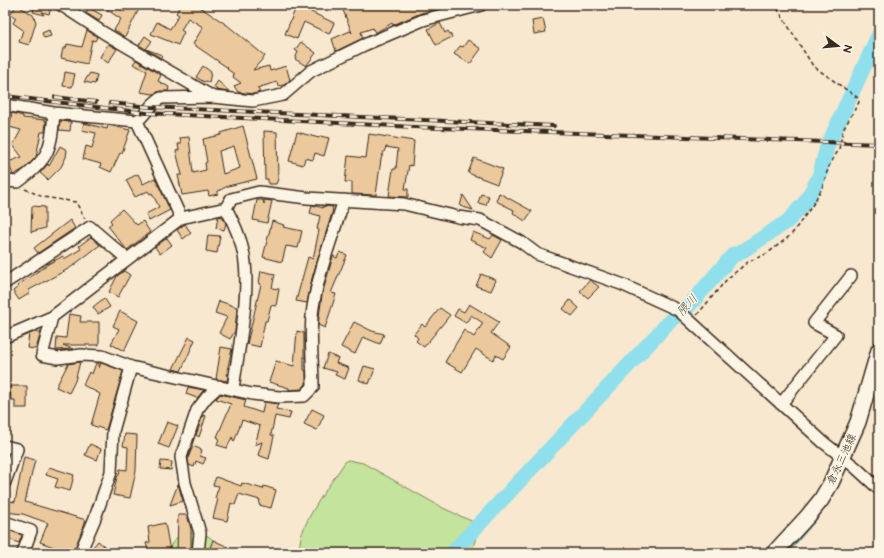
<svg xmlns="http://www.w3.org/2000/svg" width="884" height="558" viewBox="0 0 884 558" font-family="'Balsamiq Sans','Klee One',sans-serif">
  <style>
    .green { fill: #c4e39c; stroke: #80865d }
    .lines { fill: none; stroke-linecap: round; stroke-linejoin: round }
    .stream { stroke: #6d979a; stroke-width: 2.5 }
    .river { stroke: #8fdfec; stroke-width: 15 }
    .building { fill: #ebc99d; stroke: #3b2a1e; fill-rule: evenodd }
    .minor-casing { stroke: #3b2a1e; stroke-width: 14 }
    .major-casing { stroke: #3b2a1e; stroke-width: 18 }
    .path { stroke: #3b2a1e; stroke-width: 1.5; stroke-dasharray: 4 3; stroke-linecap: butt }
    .minor { stroke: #fcf5e5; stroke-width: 11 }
    .major { stroke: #fcf5e5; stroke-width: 15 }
    .rail-casing { stroke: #3b2a1e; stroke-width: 4 }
    .rail { stroke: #fcf5e5; stroke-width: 2.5; stroke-dasharray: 8; stroke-linecap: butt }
    .labels { text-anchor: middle; stroke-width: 3; stroke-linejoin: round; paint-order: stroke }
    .street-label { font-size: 11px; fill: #3b2a1e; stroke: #fcf5e5 }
    .water-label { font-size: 12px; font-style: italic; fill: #505752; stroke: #fcf5e5 }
  </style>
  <rect width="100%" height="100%" fill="#f7e8cf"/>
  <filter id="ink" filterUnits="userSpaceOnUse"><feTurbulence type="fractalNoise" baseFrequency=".025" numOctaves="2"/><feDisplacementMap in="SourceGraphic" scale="8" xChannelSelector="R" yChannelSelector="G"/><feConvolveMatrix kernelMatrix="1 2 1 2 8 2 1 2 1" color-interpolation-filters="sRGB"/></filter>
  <g filter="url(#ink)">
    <path class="green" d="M348 460 363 463 443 508 480 525 471 553H301C292 532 333 481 345 462Z
      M186 532 208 536 230 553H169C170 542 177 537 186 532Z"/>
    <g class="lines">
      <path class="stream" d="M787 553 819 515 834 492"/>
      <path class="river" d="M452 553 672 319 687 308 734 254H738L788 221 806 201 819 177 827 147 879 34"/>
    </g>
    <path class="building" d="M17 5 33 15 36 22 29 45 19 42 23 30 13 23 16 18 10 14Z
      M27 5H52L49 14 42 12 44 15 33 12 34 9Z
      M109 5H114L124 12 128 5 140 7 125 37 114 30 121 19 106 9Z
      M181 5H202L201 8 227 25 265 56 253 70 269 66 270 71 286 66 290 80 284 85 278 86 277 82 257 88 260 92 253 94 238 92 234 86 241 83 233 77 234 74 227 69 228 68 193 44 203 27 188 18 181 30 184 32 178 45 151 34 157 22 170 29 179 15 176 13Z
      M297 5H307L313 8 311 12 334 23 329 34 304 22 297 39 285 34Z
      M357 5H450V6L421 13 393 25 392 23 375 33 373 28 361 32 363 38 336 51 332 39 350 31 352 33 343 10Z
      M89 8 102 15 99 21 86 13Z
      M543 19 546 32 534 34 532 21Z
      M440 23 445 33 448 31 452 37 436 45 428 29Z
      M49 30 51 36 44 38 42 33Z
      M87 30 97 37 95 41 92 40 87 64 61 58 63 48H66L67 44 82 47Z
      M145 36 152 41 146 49 162 55 161 58 139 45Z
      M468 40 481 49 470 64 454 54 460 46 463 47Z
      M301 42 316 53 306 66 295 59 298 52 295 50Z
      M108 44 117 49 108 63 100 57Z
      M136 60 161 75 158 81 169 87 168 91H160L153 94 140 92 147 71 133 64Z
      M203 66 211 72 209 83 206 81 204 82 196 77Z
      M65 72 75 74 72 87 63 86Z
      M90 73 97 75 95 84 84 82Z
      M218 81 219 82 230 92 216 90V88L214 87Z
      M12 113 23 116V118L46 120 45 132H41L36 157 24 169 13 175 8 162 22 157 13 145 21 130 9 127Z
      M60 121 71 122 70 131 59 130Z
      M84 123 107 129 108 125 130 130 122 153H120L111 172 100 167 101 164 83 159 86 146 92 148 96 133 82 130Z
      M243 126 257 179 228 186 218 191V194L209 196 208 191 182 195 178 175H182L176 151 179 150 178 144H181L180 138 189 137 193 173 206 170 205 163 207 162 203 139 221 135V133ZM234 146 240 168 223 174 219 151Z
      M264 131 277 132 278 179 276 184H268V179H265Z
      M297 132 319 138 320 136 329 138 324 156 315 153 313 160 305 158 303 165 289 161Z
      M369 134 414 141 412 166 409 165 405 189H408V197L389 196 393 169H396L398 149 386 147 381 159 376 195 352 194V182H345L348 156 366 158Z
      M60 146 67 150 66 157 61 167 48 180 40 173 48 164 49 166Z
      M474 158 503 169 497 184 468 173Z
      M138 174 143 184 155 178 170 210 149 221 146 214 159 207 152 193 150 194 148 191 135 197 126 180Z
      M499 193 532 211 525 221 513 213 514 210 496 201Z
      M481 194 489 196 486 205 478 203Z
      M463 195 473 210 460 206Z
      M257 200H263L264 204V200L272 201 267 223 253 220Z
      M312 205 323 208V206L333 207 332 213 312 278 307 303 296 301 308 257 313 259 319 230 317 229 320 216 310 213Z
      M32 206 45 207V228L31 232Z
      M122 209 137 225 143 221 150 232 127 250 108 226 112 223 110 220Z
      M221 216 226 223 224 230 216 228 218 217Z
      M70 220 75 228 38 253 34 248Z
      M272 221 284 225 283 227 302 231 298 248 286 246 282 262 263 257Z
      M185 224 191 233 183 239 177 230Z
      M473 232 490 239 493 235 502 240 492 258 484 252 487 248 470 240Z
      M208 235 220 236 217 253 206 251Z
      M91 237 100 245 70 268 29 290 30 293 19 300 13 291 18 287 17 286 48 264 63 256 64 259 81 249 79 246Z
      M167 238 172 245 160 254 155 247Z
      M340 252 347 255 331 293 336 294 325 328 318 325 322 295 333 256 337 258Z
      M124 271 130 275 118 297 109 292 117 276Z
      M261 271 275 274 272 288 279 289 276 306 271 305 267 321H265L260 347 247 344 261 284 259 283Z
      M481 274 496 280 491 291 476 286Z
      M590 280 599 287 588 298 580 291Z
      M104 298 110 307 98 314 93 307Z
      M570 300 579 308 572 316 563 309Z
      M219 301 237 307 235 331 230 339 219 333 227 317 215 313Z
      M469 304 499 322 491 333 511 347 503 359 496 355 493 360 476 349 462 372 445 362 464 330 474 337 483 323 471 315 466 323 454 316 458 309 464 312Z
      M440 308 450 315 424 347 416 341 418 338 414 334 422 324 425 327Z
      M120 311 138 321 124 351 111 344 119 329 113 326Z
      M69 314 81 316 80 322H99V345H63L73 349 56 350 57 337 66 338Z
      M354 322 372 331 384 334 380 344 363 337 355 354 341 347Z
      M297 331 304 333V370L306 371V384L301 389 289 390V388L269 382 276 361 294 366Z
      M35 332H41L36 349 27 348 29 334Z
      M189 337 195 340 181 371 173 369Z
      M221 347 232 349 226 375 228 376 227 381 216 379Z
      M328 354 338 358 336 363 349 368 345 379 335 375 337 372 323 368Z
      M80 362 75 381 69 393 56 387 68 364Z
      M96 363H99V368L101 363 123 371 106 430 91 425 100 394 83 385 89 372 92 374Z
      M364 366 375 369 369 384 359 380Z
      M10 386H27V408H15V400H11Z
      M188 387 204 390 197 398 186 394Z
      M220 394 246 400 244 407 262 413 264 402 278 404 276 409 291 412 289 419 275 416 271 435 274 436 269 459 258 455 262 442 255 445 260 426 242 420 234 442 232 437 227 448 217 445 219 438 217 437 231 404 216 399Z
      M312 409 324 415 317 430 304 424Z
      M203 415 206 416 199 437 196 435Z
      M167 422 178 426 169 448 158 444Z
      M125 434 137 435 136 471 130 498 113 495 117 477 119 475 120 469 127 470 128 447 123 446Z
      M90 444 101 449 97 460 85 455Z
      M193 446 202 450 200 456 206 458 203 464 196 461 194 467 189 465 188 458Z
      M24 457 35 460 25 502 86 520 73 553H57L59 549 40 542 48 523 23 514 5 512V500L15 502Z
      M161 461 172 462 171 470 160 469Z
      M49 467 74 475 70 491 55 487 58 479 46 475Z
      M216 477 241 486 242 483 263 489 264 486 276 490 271 508 259 505 260 500 239 494 235 505 231 503 227 521 213 518 218 499 215 498 219 486 213 485Z
      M178 484 183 501 170 505Z
      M178 515H187L191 529V553H177Z
      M165 523 170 551 149 553 146 543 150 542 148 527Z
      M5 529 22 535 19 543 5 538Z
      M213 540 228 547 226 553H208Z
      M98 541 113 553H88Z"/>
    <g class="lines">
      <g class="minor-casing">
        <path id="minor" d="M61 5 104 33 213 97
          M5 105 54 113 137 121C146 114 151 103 161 98L213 97 253 101 283 95 311 71 364 45 423 20 481 5
          M137 121 181 218
          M5 181 18 182C49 159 51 150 54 113
          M226 208C233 222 240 235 243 251 252 288 238 351 233 389
          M5 283 90 227 127 259
          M52 317 42 355 58 358 81 355 102 356 131 367 252 394 279 397 304 396 313 387C313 360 309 333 313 307 319 270 333 235 344 200
          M5 337 52 317 181 218 226 208 231 199 259 192 307 198 404 204 458 217 480 220 521 242 537 254 621 284 678 310 823 442 855 467 879 489
          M781 404 836 335 814 323 851 276
          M5 446 17 449 5 482
          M5 522 31 531 23 553
          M80 553 95 518 111 472 113 431 131 367
          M198 553 200 533 185 483 181 457 197 410 207 397 219 386"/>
      </g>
      <g class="major-casing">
        <path id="major" d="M774 553 808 516 821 500 831 483 858 422 879 350"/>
      </g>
      <path class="path" d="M25 189 43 197 76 202 85 219
        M697 315 727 279 748 262 768 253 791 235 812 206 822 188 829 166 839 149 843 130 859 102 858 98 813 66 775 5"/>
      <use href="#minor" class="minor"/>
      <use href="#major" class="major"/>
      <g class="rail-casing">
        <path id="rail" d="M5 96 147 113 414 127 879 144
          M55 97 96 102
          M110 103 150 107 554 126"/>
      </g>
      <use href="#rail" class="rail"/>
    </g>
  </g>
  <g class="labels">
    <g class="street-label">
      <text transform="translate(841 459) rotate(-65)" y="4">倉永三池線</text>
    </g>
    <g class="water-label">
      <text transform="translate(687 305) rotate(-47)" y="4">隈川</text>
    </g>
  </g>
  <rect width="884" height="558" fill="none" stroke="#fcf5e5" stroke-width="20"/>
  <rect x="10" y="10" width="864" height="538" fill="none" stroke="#3b2a1e" stroke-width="1.5" filter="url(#ink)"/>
  <g transform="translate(838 46) rotate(106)" stroke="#fcf5e5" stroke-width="3" paint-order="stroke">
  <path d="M0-3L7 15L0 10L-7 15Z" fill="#3b2a1e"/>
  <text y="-6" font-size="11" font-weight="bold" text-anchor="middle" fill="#3b2a1e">N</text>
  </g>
</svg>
